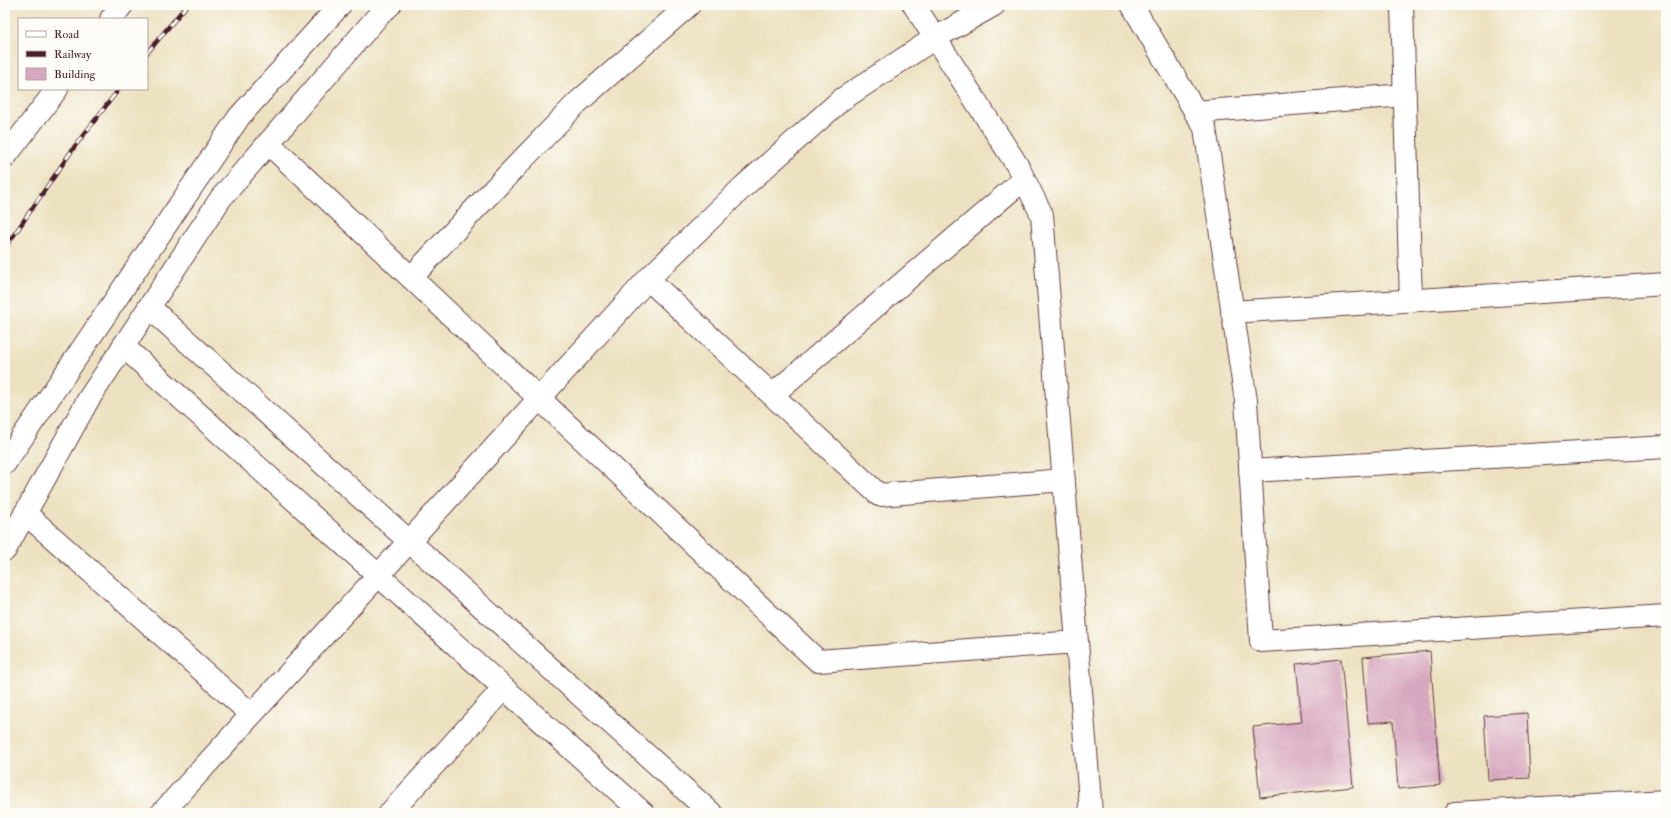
<svg xmlns="http://www.w3.org/2000/svg" width="1671" height="818" viewBox="0 0 1671 818" font-family="'IM FELL Double Pica',serif">
  <style>
    .building { fill: #d7a8bf }
    .lines { fill: none; stroke-linecap: round; stroke-linejoin: round }
    .minor-casing { stroke: #623c41; stroke-width: 24 }
    .tertiary-casing { stroke: #623c41; stroke-width: 24 }
    .minor { stroke: #fff; stroke-width: 22 }
    .tertiary { stroke: #fff; stroke-width: 22 }
    .rail-casing { stroke: #4a1f2b; stroke-width: 4.5 }
    .rail { stroke: #fdfcf7; stroke-width: 3; stroke-dasharray: 9; stroke-linecap: butt }
  </style>
  <rect width="100%" height="100%" fill="#fdfcf7"/>
  <filter id="ink" filterUnits="userSpaceOnUse"><feTurbulence type="fractalNoise" baseFrequency=".025" numOctaves="2"/><feDisplacementMap in="SourceGraphic" scale="8" xChannelSelector="R" yChannelSelector="G"/><feConvolveMatrix kernelMatrix="1 2 1 2 8 2 1 2 1" color-interpolation-filters="sRGB"/></filter>
  <filter id="wash" filterUnits="userSpaceOnUse"><feTurbulence type="fractalNoise" baseFrequency=".012" numOctaves="4" result="noise"/><feDisplacementMap in="SourceGraphic" scale="16" xChannelSelector="R" yChannelSelector="G"/><feGaussianBlur stdDeviation="0.9" result="paint"/><feColorMatrix in="noise" values="0 0 0 0 0 0 0 0 0 0 0 0 0 0 0 0 0 1.4 0 .05"/><feComposite in="paint" operator="in"/></filter>
  <g filter="url(#wash)">
    <rect width="100%" height="100%" fill="#ece1c0"/>
    <g id="blocks">
      <path class="building" d="M1430 651 1440 785 1398 789 1393 721 1368 723 1363 657Z
        M1341 659 1353 787 1260 797 1253 727 1302 722 1296 664Z
        M1527 713 1530 778 1488 780 1484 716Z"/>
    </g>
  </g>
  <g filter="url(#ink)">
    <use href="#blocks" fill-opacity="0" stroke="#623c41" stroke-width="1"/>
    <g class="lines">
      <g class="minor-casing">
        <path id="minor" d="M914 5 1017 165 1042 215 1091 813
          M1132 5 1205 128 1246 401 1261 641 1666 616
          M1402 5 1411 301
          M111 19 122 5
          M1195 112 1405 95
          M268 143 818 661 1077 642
          M5 157 57 89
          M411 278 472 212 577 103 689 5
          M648 279 879 495 1064 480
          M149 307 711 813
          M1232 312 1666 284
          M123 346 643 813
          M772 395 1024 179
          M1250 471 1666 447
          M25 513 251 714
          M162 813 648 279 743 187 841 100 935 38 994 5
          M390 813 504 688
          M1455 813 1666 801"/>
      </g>
      <g class="tertiary-casing">
        <path id="tertiary" d="M5 463 239 117 340 5
          M5 550 88 400 221 198 378 16 390 5"/>
      </g>
      <use href="#minor" class="minor"/>
      <use href="#tertiary" class="tertiary"/>
      <g class="rail-casing">
        <path id="rail" d="M147 53 187 5
          M5 248 75 146 119 89"/>
      </g>
      <use href="#rail" class="rail"/>
    </g>
  </g>
  <rect width="1671" height="818" fill="none" stroke="#fdfcf7" stroke-width="20"/>
  <rect x="18" y="18" width="130" height="72" fill="#fdfcf7" stroke="#b5a4a5"/>
  <rect x="26" y="31" width="20" height="6" fill="#ffffff" stroke="#b5a4a5"/>
  <text x="54" y="38" font-size="12" fill="#4a1f2b">Road</text>
  <rect x="26" y="51" width="20" height="6" fill="#4a1f2b" stroke="#b5a4a5"/>
  <text x="54" y="58" font-size="12" fill="#4a1f2b">Railway</text>
  <rect x="26" y="68" width="20" height="12" fill="#d7a8bf" stroke="#b5a4a5"/>
  <text x="54" y="78" font-size="12" fill="#4a1f2b">Building</text>
</svg>
